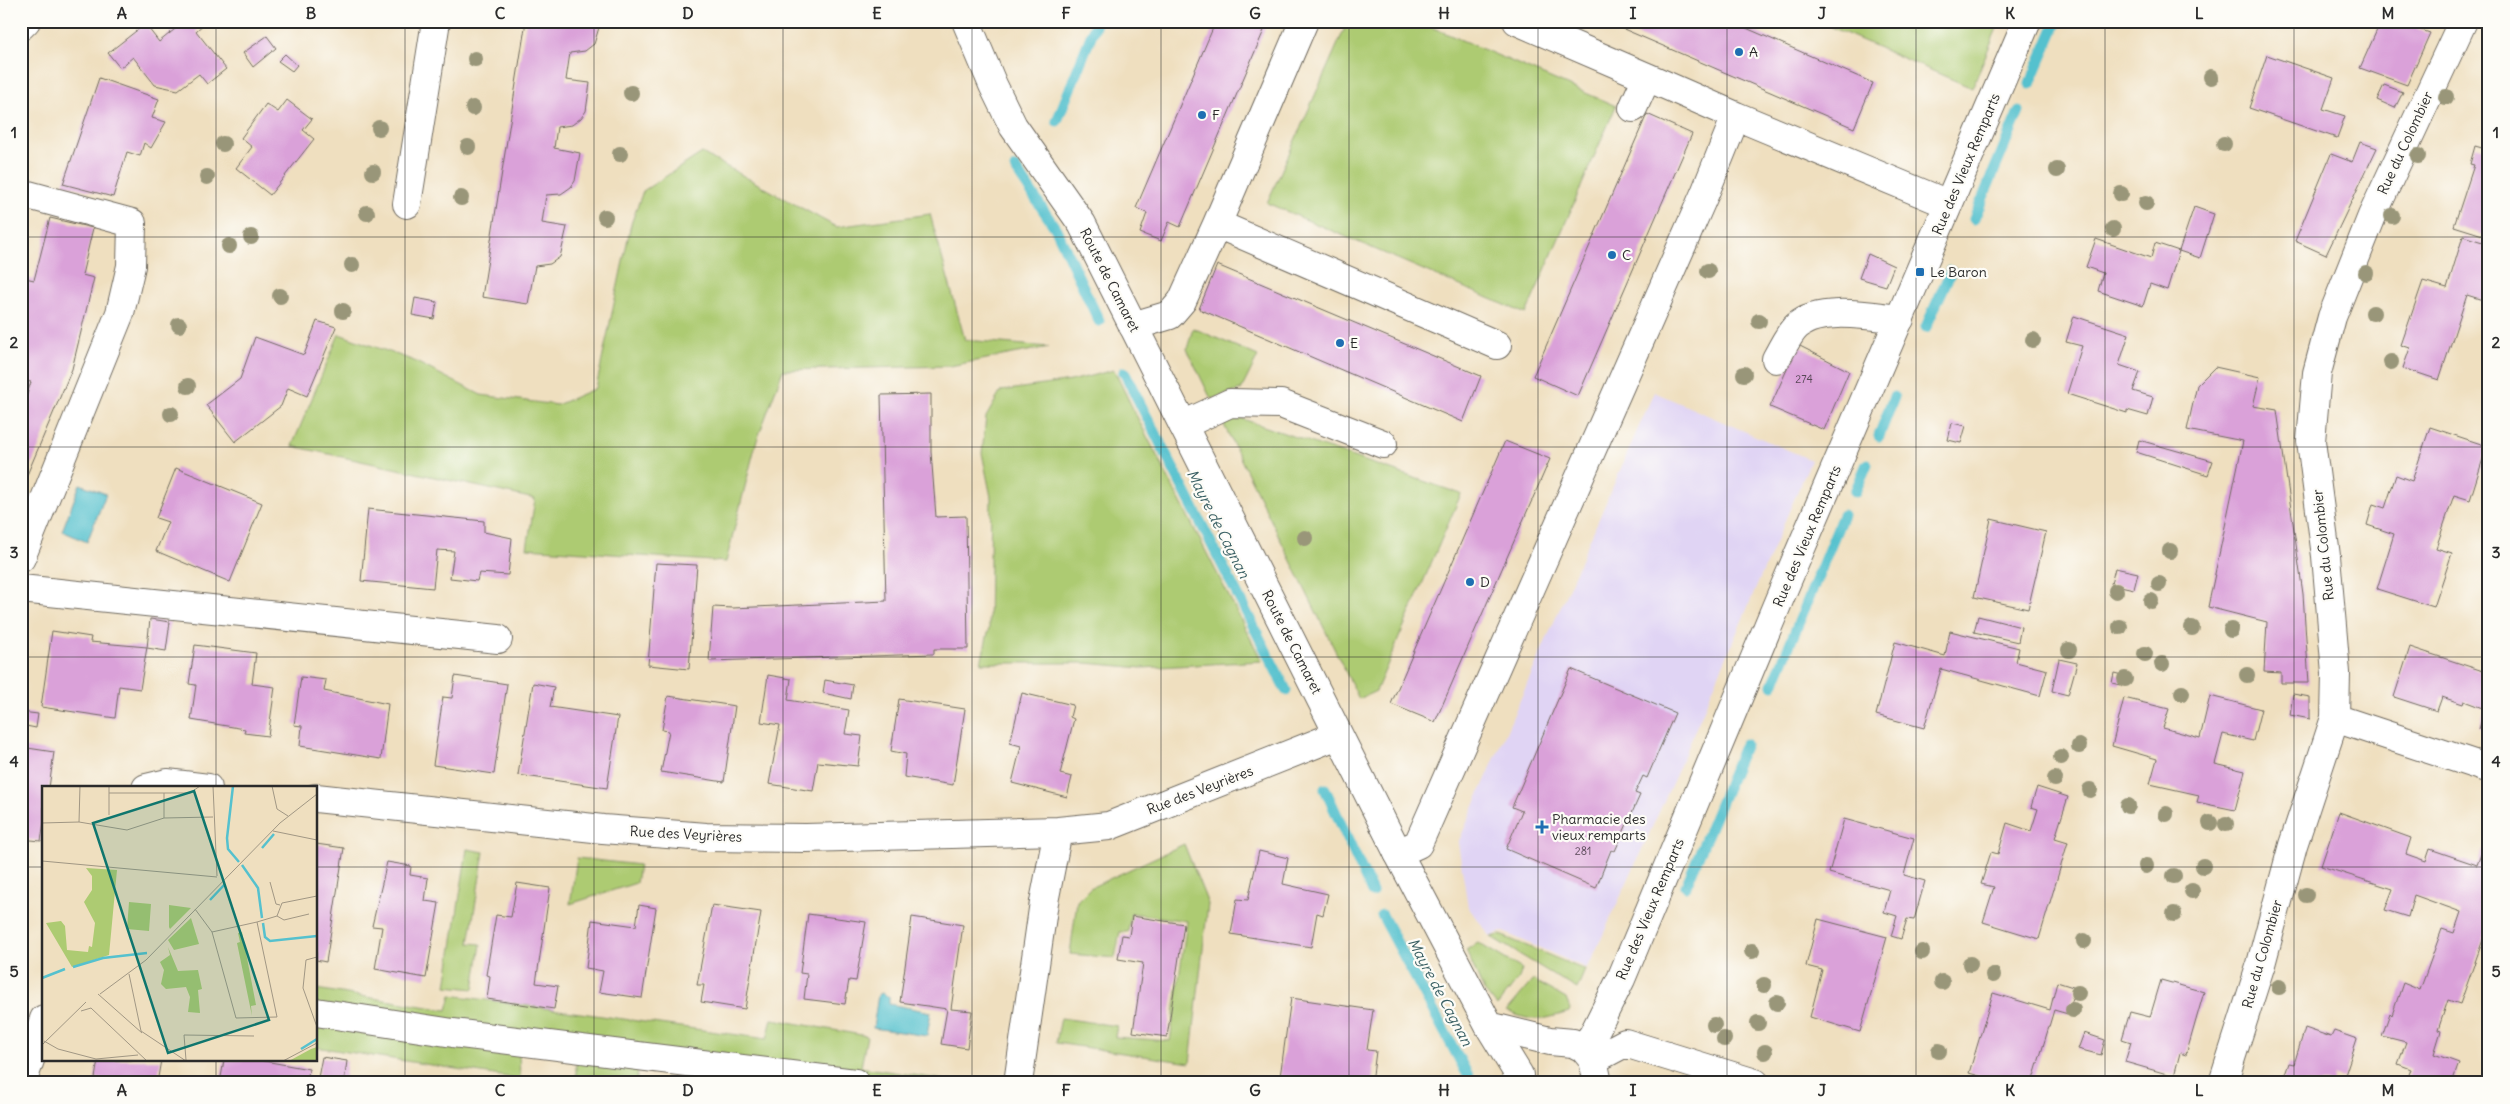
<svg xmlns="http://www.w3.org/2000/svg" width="2510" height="1104" viewBox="0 0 2510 1104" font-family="Delius,sans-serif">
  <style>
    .built { fill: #e0d4f4 }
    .green { fill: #adcb72; stroke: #6c7b4e }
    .water { fill: #55c1ce; stroke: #40767c }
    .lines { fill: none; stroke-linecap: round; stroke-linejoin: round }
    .stream { stroke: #55c1ce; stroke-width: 11 }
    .building { fill: #daa1d9 }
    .minor-casing { stroke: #706a5f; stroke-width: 30 }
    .major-casing { stroke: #706a5f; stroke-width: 30 }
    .minor { stroke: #fff; stroke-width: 28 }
    .major { stroke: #fff; stroke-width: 28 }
    .tree { fill: #999679 }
    .grid { fill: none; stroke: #2b2b2b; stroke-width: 1; stroke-opacity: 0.55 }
    .poi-dot { fill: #1f6fb2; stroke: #fdfcf7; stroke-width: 2 }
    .labels { text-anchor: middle; stroke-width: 4.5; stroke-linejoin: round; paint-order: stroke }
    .number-label { font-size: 11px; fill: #574856 }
    .poi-label { font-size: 14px; fill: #2b2b2b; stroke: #fdfcf7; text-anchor: start }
    .street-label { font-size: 14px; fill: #2b2b2b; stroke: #fdfcf7 }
    .water-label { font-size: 15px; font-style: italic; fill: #3a6064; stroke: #fdfcf7 }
    .inset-river { fill: none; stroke: #55c1ce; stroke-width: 2.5 }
    .inset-road { fill: none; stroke: #a19784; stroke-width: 1 }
    .view { fill: #0f766e; fill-opacity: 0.15; stroke: #0f766e; stroke-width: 2.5 }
    .inset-edge { fill: none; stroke: #2b2b2b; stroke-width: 2.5 }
    .neatline { fill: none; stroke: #2b2b2b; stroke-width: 2 }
    .grid-label { font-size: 16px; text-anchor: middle; font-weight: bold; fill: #2b2b2b }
  </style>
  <rect width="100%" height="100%" fill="#fdfcf7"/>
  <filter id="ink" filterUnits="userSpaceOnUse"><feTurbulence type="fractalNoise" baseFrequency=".02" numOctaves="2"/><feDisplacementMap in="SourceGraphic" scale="10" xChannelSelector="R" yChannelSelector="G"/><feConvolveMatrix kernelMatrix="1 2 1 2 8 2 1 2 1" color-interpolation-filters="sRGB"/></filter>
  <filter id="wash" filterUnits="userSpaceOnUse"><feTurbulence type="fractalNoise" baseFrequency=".0096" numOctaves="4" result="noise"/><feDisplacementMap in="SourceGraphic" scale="20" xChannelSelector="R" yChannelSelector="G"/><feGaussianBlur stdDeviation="1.12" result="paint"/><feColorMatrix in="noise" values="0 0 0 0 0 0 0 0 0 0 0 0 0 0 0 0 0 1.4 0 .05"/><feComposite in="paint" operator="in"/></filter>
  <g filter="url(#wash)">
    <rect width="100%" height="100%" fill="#efdfbf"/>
    <path class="built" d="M1654 392 1811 460 1674 779 1592 959 1586 968 1501 931 1491 937 1468 907 1458 843Z"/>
    <path class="green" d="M1348 21H1417L1616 106 1526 314 1267 203Z
      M1817 21H2000L1972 88Z
      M702 153 836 227 930 214 965 340 1049 347 950 366 783 370 756 443 726 562 527 548 535 499 292 446 339 334 412 360 481 395 557 405 596 388 631 224 643 191Z
      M1193 328 1258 356 1241 390 1211 399 1187 349Z
      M1114 370 1134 411 1262 661 1142 668 1086 663H981L989 628 991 497 982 453 986 417 1001 391 1071 381Z
      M1240 418 1461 494 1376 691 1359 699 1223 423Z
      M1184 844 1208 904 1190 1063 1056 1043 1061 1018 1117 1026 1115 1037 1170 1041 1187 921 1131 913 1128 932H1120L1115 958 1070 954 1077 901 1090 888Z
      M467 849 484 852 469 943 481 944 474 989 446 986Z
      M577 858 639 865 636 883 570 904Z
      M1500 935 1585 970 1577 989 1491 937Z
      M1478 943 1522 969 1519 978 1497 1006 1483 989 1466 950Z
      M1533 980 1566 999 1570 1009 1569 1012C1542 1020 1533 1023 1507 1011Z
      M316 989 447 1010 451 995 767 1039 772 1019 867 1036 861 1067 963 1083H748L639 1065 636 1083H576V1057L519 1051 520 1079 316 1047Z"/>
    <path class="water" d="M80 484 106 494 87 542 62 531Z
      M882 993 889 997V1004L931 1012 927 1036 873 1028 878 995Z"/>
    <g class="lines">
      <path class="stream" d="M2030 84 2057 21
        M1057 121 1097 21
        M1015 168 1056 229 1099 321
        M1974 219 2019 111
        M1926 327 1951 271
        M1124 372 1286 690
        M1879 436 1894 397
        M1855 492 1867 464
        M1773 685 1843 515
        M1325 789 1372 892
        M1686 886 1745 744
        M1382 915 1472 1083"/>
    </g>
    <g id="blocks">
      <path class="building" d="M185 21H207L196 31 226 69 207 84 199 74 178 90 155 85 133 57 120 68 108 53 145 24 159 42Z
        M526 21H601L594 44 585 51 570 53 566 80 590 83 586 111 581 118 572 125 557 127 554 148 580 153 575 181 571 187 561 194 546 195 542 223 567 227 560 257 550 264 535 266 528 304 482 297Z
        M1216 21H1268L1180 227 1169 222 1161 241 1140 233 1147 213 1136 208Z
        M1605 21H1730L1873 83 1854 128Z
        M2381 21H2395L2430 33 2407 85 2360 68Z
        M267 36 276 48 253 67 243 53Z
        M285 54 297 65 292 71 278 61Z
        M2267 55 2334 78 2323 109 2345 116 2337 138 2249 108Z
        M99 78 159 99 152 118 166 122 151 148 144 143 140 156 127 152 113 197 63 184Z
        M2384 85 2403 92 2395 108 2377 100Z
        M287 100 312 119 303 130 314 139 270 195 236 168 252 147 241 138 266 104 278 112Z
        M1647 114 1692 134 1578 396 1533 376Z
        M2360 142 2377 148 2326 255 2295 241 2331 154 2352 162Z
        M2475 146 2489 150V237L2454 226 2474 165 2470 164Z
        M2194 207 2214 214 2200 258 2179 251Z
        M50 218 93 228 82 275 94 278 72 369 21 489V413L31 382 21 380V328L27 308 21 306V277L34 280Z
        M2463 236 2489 244V302L2467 295 2439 380 2403 368 2410 348 2401 345 2423 281 2447 288Z
        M2096 239 2151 258 2155 243 2179 251 2167 290 2150 284 2143 306 2098 291 2103 273 2086 267Z
        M1868 254 1894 266 1886 286 1859 278Z
        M1217 265 1481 376 1463 422 1199 309Z
        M415 298 437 302 434 319 412 315Z
        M2074 316 2129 334 2119 365 2140 372 2133 391 2153 397 2148 416 2127 410V413L2067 394 2082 346 2066 342Z
        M317 321 336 327 307 396 288 388 281 406 235 442 206 405 240 379 255 337 304 355Z
        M1798 345 1849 371 1824 430 1770 407Z
        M2215 367 2260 377 2253 406 2277 410 2303 594 2309 683H2281V673L2264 672 2267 622 2208 607 2243 441 2187 430 2197 385Z
        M931 394V452L936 517 966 516 968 649H934V654L709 661 713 607 733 608 886 601 881 395Z
        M1952 423 1966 426 1961 443 1948 440Z
        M2430 427 2487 446 2470 500 2454 495 2436 548 2452 553 2434 607 2377 589 2394 534 2367 525 2373 504 2385 508 2396 475 2412 481Z
        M2139 440 2213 461 2208 475 2136 452Z
        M1505 441 1550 459 1435 722 1391 704Z
        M176 468 262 503 230 582 156 551 168 522 156 518Z
        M368 509 484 521V532L512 538 508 575 479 573 477 581 450 578 454 551 437 550 433 588 361 581Z
        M1991 519 2046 532 2028 609 1974 597Z
        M656 563 697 565 689 669 648 665Z
        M2115 568 2138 573 2134 589 2111 584Z
        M1978 616 2021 627 2018 642 1974 632Z
        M150 619 170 622 166 651 147 648Z
        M52 631 91 637 90 642 147 647 140 689 119 686 115 718 41 707Z
        M1950 631 2019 648 2016 662 2047 670 2040 696 1941 669 1924 728 1876 715 1895 642 1945 656Z
        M195 645 256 653 252 684 275 687 268 736 244 733 245 729 191 720 196 685 189 684Z
        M2410 647 2489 673V732L2479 729 2485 709 2464 701 2463 704 2442 697 2437 711 2394 697Z
        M2059 659 2077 663 2068 695 2052 691Z
        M1571 669 1675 713 1647 778 1643 776 1635 793 1640 795 1615 851 1611 850 1596 888 1506 849 1522 811 1512 807Z
        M2114 673 2122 675 2120 685 2112 683Z
        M768 675 791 679 788 700 849 710 845 734 862 736 858 766 818 762 813 791 769 784 780 725 761 722Z
        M455 676 507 684 494 774 433 765 443 697 452 698Z
        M301 677 326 680 324 691 388 704 381 759 300 746 302 726 294 725Z
        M825 680 853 685 851 699 823 693Z
        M533 683 554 687 550 707 618 717 607 788 518 775Z
        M1022 693 1073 705 1070 717 1074 719 1060 774 1072 777 1067 797 1012 783 1021 746 1010 743Z
        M2293 694 2310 697V719L2290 715Z
        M668 696 735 706 724 782 661 772 669 731 662 730Z
        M2210 696 2261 709 2253 741 2223 734 2215 764 2245 771 2235 810 2197 802 2199 795 2150 784 2157 759 2112 746 2124 698 2169 709 2163 728 2200 738Z
        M899 699 965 709 953 785 904 777 906 754 891 751Z
        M21 712 38 714 36 728 21 725Z
        M21 747 54 752 49 788H44V822L41 841 21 839Z
        M2037 787 2068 797 2055 838 2068 842 2039 939 1983 922 1994 887 1981 884 1991 852 1998 854 2007 823 2031 831 2038 809 2031 807Z
        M2339 812 2411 838 2406 854 2426 861 2430 849 2477 865 2483 849 2489 851V923L2460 1004 2448 1000 2438 1030 2441 1031 2434 1054 2459 1063 2452 1083H2406L2411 1069 2398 1064 2406 1042 2382 1036 2390 1013 2392 1015 2403 983 2420 990 2442 929 2454 933 2461 912 2414 895 2408 917 2385 910 2393 889 2321 866Z
        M1844 819 1914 838 1904 875 1925 881 1914 920 1907 919 1901 939 1891 936 1897 916 1884 912 1890 890 1829 873Z
        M316 844 344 848 326 962 316 960Z
        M1259 851 1288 858 1283 884 1328 894 1323 915 1317 913 1311 947 1231 934 1237 899 1248 900Z
        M387 862 411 866 410 875 428 878 425 901 439 903 426 978 375 969 382 927 372 926Z
        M21 882 26 883 22 912H21Z
        M517 883 550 888 536 983 558 986 554 1009 487 999 490 976 486 975 496 915 511 917Z
        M639 905 656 908 642 998 599 992 603 971 586 968 592 920 636 926Z
        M712 905 761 912 745 1009 701 1002 704 985H697Z
        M808 914 866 922 856 981 849 980 845 1004 804 999 807 974 800 973Z
        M1132 916 1184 924 1167 1037 1133 1032 1143 963 1118 959 1122 935 1129 936Z
        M912 917 963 925 951 1009 972 1011 967 1048 941 1044 947 1009 900 1002Z
        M1818 919 1887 937 1860 1032 1810 1017 1822 970 1806 966Z
        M2161 980 2204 992 2186 1055 2180 1053 2174 1076 2125 1062 2131 1042 2122 1039 2130 1012 2150 1017Z
        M2057 982 2076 988 2068 1014 2054 1010 2032 1083H2003L1969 1073 1993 993 2050 1010Z
        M1291 998 1373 1010 1367 1050 1376 1051 1372 1083 1342 1081V1083H1321L1280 1077Z
        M2305 1028 2331 1037 2334 1031 2357 1039 2344 1078 2334 1076 2332 1083H2282L2289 1063 2294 1064Z
        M2084 1033 2105 1040 2101 1055 2078 1049Z
        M322 1057 347 1061 344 1083H317Z
        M98 1060H161L157 1083H126L95 1078Z
        M224 1060H259L309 1069 307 1083H220Z"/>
    </g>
  </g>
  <g filter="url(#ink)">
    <use href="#blocks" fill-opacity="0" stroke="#706a5f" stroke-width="1"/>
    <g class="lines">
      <g class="minor-casing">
        <path id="minor" d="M1304 21 1217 224 1497 345
          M1517 21 1647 77 1633 108
          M21 26 26 21
          M1736 116 1948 204
          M21 193 132 223 131 266 120 313 21 558
          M407 204 436 21
          M1133 326 1170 315 1182 301 1217 224
          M1776 359C1782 349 1788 334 1797 326 1819 306 1872 316 1900 319
          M1183 425 1230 403 1281 404 1383 444
          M21 589 498 639
          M2335 718 2489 769
          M146 788 167 783 208 788
          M316 798 603 829 706 837 806 838 1058 831 1109 826 1338 735
          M1398 853 1418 844 1705 193 1736 116 1647 77
          M316 1012 453 1033 855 1083
          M1593 1060 1625 1043 1755 1083
          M22 1083 44 1019
          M1018 1083 1044 902 1058 831
          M2223 1083 2261 964 2293 845 2335 718 2336 673 2326 556 2311 441 2317 373 2332 317 2372 216 2463 21"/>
      </g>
      <g class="major-casing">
        <path id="major" d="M966 21 993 85 1013 126 1082 224 1398 853 1489 1026 1519 1075
          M1489 1026 1550 1041 1573 1043 1583 1048 1593 1060 1598 1083
          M1583 1048 1593 1035 1621 979 1784 588 2027 21"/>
      </g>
      <use href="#minor" class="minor"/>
      <use href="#major" class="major"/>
    </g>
    <g class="tree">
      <circle cx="475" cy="59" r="8"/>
      <circle cx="2211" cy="77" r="8"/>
      <circle cx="631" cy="93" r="8"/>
      <circle cx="2446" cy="97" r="8"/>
      <circle cx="473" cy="108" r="8"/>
      <circle cx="379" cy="128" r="8"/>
      <circle cx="223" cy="144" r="8"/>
      <circle cx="2224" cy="144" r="8"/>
      <circle cx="468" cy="147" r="8"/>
      <circle cx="620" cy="154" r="8"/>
      <circle cx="2418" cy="156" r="8"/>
      <circle cx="2057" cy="170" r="8"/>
      <circle cx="373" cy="172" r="8"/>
      <circle cx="207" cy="177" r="8"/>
      <circle cx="2121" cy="194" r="8"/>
      <circle cx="461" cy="198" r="8"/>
      <circle cx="2146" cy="203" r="8"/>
      <circle cx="367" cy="213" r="8"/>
      <circle cx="2392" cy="216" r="8"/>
      <circle cx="605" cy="217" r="8"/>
      <circle cx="2113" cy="229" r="8"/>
      <circle cx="251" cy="237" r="8"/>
      <circle cx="229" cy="246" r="8"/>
      <circle cx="352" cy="265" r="8"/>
      <circle cx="1708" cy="271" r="8"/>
      <circle cx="2366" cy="273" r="8"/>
      <circle cx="280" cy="296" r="8"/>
      <circle cx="343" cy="311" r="8"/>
      <circle cx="2373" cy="313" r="8"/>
      <circle cx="1759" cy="321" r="8"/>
      <circle cx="179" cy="325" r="8"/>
      <circle cx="2033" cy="340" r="8"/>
      <circle cx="2391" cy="362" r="8"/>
      <circle cx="1744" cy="374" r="8"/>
      <circle cx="188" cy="386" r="8"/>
      <circle cx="171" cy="414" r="8"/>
      <circle cx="1305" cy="538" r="8"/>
      <circle cx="2170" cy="551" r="8"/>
      <circle cx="2159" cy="584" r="8"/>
      <circle cx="2116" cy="591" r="8"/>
      <circle cx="2151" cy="601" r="8"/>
      <circle cx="2120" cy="627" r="8"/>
      <circle cx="2192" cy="628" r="8"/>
      <circle cx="2231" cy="630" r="8"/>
      <circle cx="2069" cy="650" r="8"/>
      <circle cx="2145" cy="654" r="8"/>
      <circle cx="2162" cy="664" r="8"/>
      <circle cx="2247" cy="675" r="8"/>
      <circle cx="2125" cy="679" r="8"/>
      <circle cx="2182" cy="693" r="8"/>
      <circle cx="2079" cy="746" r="8"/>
      <circle cx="2061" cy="757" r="8"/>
      <circle cx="2055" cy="779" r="8"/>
      <circle cx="2090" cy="790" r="8"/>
      <circle cx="2128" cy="806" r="8"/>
      <circle cx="2166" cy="814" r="8"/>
      <circle cx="2210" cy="823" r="8"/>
      <circle cx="2226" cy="824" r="8"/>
      <circle cx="2146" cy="866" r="8"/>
      <circle cx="2203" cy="866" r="8"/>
      <circle cx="2174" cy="876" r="8"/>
      <circle cx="2192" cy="891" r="8"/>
      <circle cx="2306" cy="895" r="8"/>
      <circle cx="2174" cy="914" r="8"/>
      <circle cx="2084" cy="941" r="8"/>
      <circle cx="1752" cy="951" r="8"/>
      <circle cx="1922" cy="952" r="8"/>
      <circle cx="1970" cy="964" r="8"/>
      <circle cx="1993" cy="975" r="8"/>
      <circle cx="1942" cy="982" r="8"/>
      <circle cx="1764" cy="985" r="8"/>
      <circle cx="2279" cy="987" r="8"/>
      <circle cx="2078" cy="993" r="8"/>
      <circle cx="1777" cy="1003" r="8"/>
      <circle cx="2073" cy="1010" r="8"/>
      <circle cx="1758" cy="1023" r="8"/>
      <circle cx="1714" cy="1025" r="8"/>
      <circle cx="1724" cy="1039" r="8"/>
      <circle cx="1939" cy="1051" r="8"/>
      <circle cx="1765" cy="1052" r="8"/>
    </g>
  </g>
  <path class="grid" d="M216 21V788M405 21V1083M594 21V1083M783 21V1083M972 21V1083M1161 21V1083M1349 21V1083M1538 21V1083M1727 21V1083M1916 21V1083M2105 21V1083M2294 21V1083M21 237H2489M21 447H2489M21 657H2489M21 867H44M316 867H2489M216 1060V1083"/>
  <g class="poi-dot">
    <circle cx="1739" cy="52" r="5"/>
    <circle cx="1202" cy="115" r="5"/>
    <circle cx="1612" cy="255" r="5"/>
    <rect x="1915" y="267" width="10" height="10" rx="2.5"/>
    <circle cx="1340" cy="343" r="5"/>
    <circle cx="1470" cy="582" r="5"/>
    <path d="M1539.5 819.5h5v5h5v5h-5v5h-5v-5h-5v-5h5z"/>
  </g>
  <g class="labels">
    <g class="number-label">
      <text x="1804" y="383">274</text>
      <text x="1583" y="855">281</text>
    </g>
    <g class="poi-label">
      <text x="1749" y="57">A</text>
      <text x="1212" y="120">F</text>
      <text x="1622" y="260">C</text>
      <text x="1930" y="277">Le Baron</text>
      <text x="1350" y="348">E</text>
      <text x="1480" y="587">D</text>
      <text x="1552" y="824">Pharmacie des<tspan x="1552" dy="16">vieux remparts</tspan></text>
    </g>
    <g class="street-label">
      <text transform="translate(2405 143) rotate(-65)" y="5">Rue du Colombier</text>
      <text transform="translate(1966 164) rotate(-67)" y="5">Rue des Vieux Remparts</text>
      <text transform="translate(1110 280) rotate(63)" y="5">Route de Camaret</text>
      <text transform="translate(1807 536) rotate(-67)" y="5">Rue des Vieux Remparts</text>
      <text transform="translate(2323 545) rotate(-96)" y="5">Rue du Colombier</text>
      <text transform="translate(1292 642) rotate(63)" y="5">Route de Camaret</text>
      <text transform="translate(1200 790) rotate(-21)" y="5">Rue des Veyrières</text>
      <text transform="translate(686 834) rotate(3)" y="5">Rue des Veyrières</text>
      <text transform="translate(1650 909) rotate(-67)" y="5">Rue des Vieux Remparts</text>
      <text transform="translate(2262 954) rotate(-74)" y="5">Rue du Colombier</text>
    </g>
    <g class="water-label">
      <text transform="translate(1218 524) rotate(63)" y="5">Mayre de Cagnan</text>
      <text transform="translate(1440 992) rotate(62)" y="5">Mayre de Cagnan</text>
    </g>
  </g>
  <g transform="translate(42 786)">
    <rect width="275" height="275" fill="#efdfbf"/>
    <path d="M44 82 75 84 67 169 30 181 4 137 19 135 23 140 25 164 46 166 47 160 50 161 53 137 42 116 50 104V90ZM87 116 109 118 107 145 85 143ZM127 119 149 122 128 143 127 141ZM149 132 157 158 132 164 126 154ZM200 146 214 219 209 220 210 230 195 157 198 156 196 147ZM126 161 136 185 156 184 160 203 156 204 158 227 146 226 148 211 144 201 124 203 119 198 122 184 118 176 128 169ZM275 261V275H247L269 263Z" fill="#adcb72"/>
    <path class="inset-river" d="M191 0 185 52 186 63 197 76M220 62 232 48M200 79 216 102 220 132M168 114 183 98M221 137 223 151 228 155 275 150M31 181 61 172 105 167M0 192 23 183M259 263 275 253"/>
    <path class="inset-road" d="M171 0 175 90M230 0 235 23 246 30M67 7H148L158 0M67 29V0M122 32V7M37 36 38 0M0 37 37 36 85 44 122 32 171 31M231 45 275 54M0 75 175 91M228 96 234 118 238 119M153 123 170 146 194 232 235 231 215 136 170 146M235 130 240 117 275 110M235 130 242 134 267 128M215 136 235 130M275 171 264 174 261 202 275 241M87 188 99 245 144 275M56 208 100 247M58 208 104 174 238 37 275 8M39 225 49 222 105 275M2 255 16 263 54 273 96 269M0 259 44 216M144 274 142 249 212 250M241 275 275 257"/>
    <path class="view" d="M152 5 227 234 126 267 51 37Z"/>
    <rect width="275" height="275" class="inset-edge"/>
  </g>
  <rect width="2510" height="1104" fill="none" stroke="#fdfcf7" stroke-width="55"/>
  <rect x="28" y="28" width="2454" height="1048" class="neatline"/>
  <g class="grid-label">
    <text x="122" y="19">A</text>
    <text x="311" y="19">B</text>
    <text x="500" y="19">C</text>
    <text x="688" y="19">D</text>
    <text x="877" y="19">E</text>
    <text x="1066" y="19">F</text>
    <text x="1255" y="19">G</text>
    <text x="1444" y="19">H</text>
    <text x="1633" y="19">I</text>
    <text x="1822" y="19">J</text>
    <text x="2010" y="19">K</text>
    <text x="2199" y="19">L</text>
    <text x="2388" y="19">M</text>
    <text x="14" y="138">1</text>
    <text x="2496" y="138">1</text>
    <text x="14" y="348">2</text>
    <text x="2496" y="348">2</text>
    <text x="14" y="558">3</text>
    <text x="2496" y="558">3</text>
    <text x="14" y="767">4</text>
    <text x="2496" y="767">4</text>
    <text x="14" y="977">5</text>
    <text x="2496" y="977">5</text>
    <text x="122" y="1096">A</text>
    <text x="311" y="1096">B</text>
    <text x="500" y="1096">C</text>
    <text x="688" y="1096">D</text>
    <text x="877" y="1096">E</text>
    <text x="1066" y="1096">F</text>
    <text x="1255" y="1096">G</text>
    <text x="1444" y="1096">H</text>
    <text x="1633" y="1096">I</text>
    <text x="1822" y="1096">J</text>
    <text x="2010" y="1096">K</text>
    <text x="2199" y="1096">L</text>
    <text x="2388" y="1096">M</text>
  </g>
</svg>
